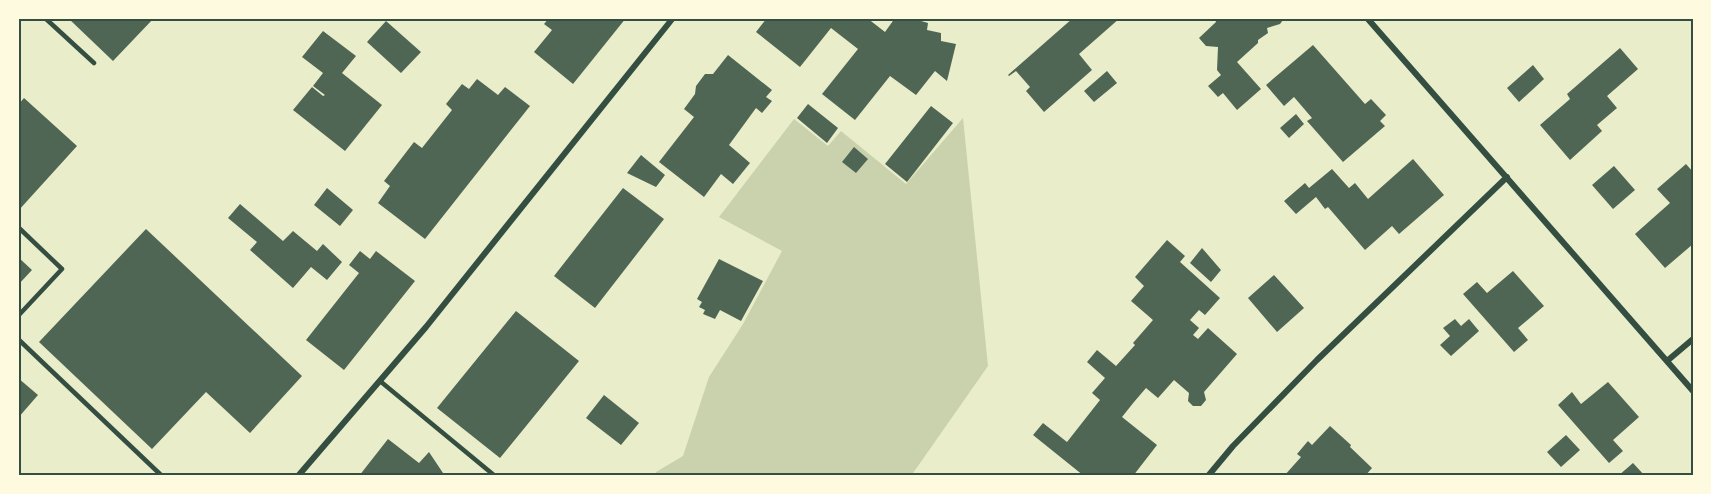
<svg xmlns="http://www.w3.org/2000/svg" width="1711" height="494" viewBox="0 0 1711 494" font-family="Poppins,sans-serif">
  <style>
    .green { fill: #cad2ad }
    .building { fill: #4f6655 }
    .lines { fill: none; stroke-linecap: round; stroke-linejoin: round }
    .service { stroke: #344e41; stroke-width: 4.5 }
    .minor { stroke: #344e41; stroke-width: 6 }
    .neatline { fill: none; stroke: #344e41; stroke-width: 2 }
  </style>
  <rect width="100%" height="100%" fill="#e9edc9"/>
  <path class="green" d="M963 118 988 366 911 476H656V472L683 456 709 377 743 324 782 251 719 217 794 119 828 146 841 131 906 184Z"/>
  <path class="building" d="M68 18H154L113 61Z
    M549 18H626L573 84 534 52 552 30 544 24Z
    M767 18H867L885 32 895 18H911L928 23 927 30 941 33V41L956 44 947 81 935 71 916 95 890 76 855 120 822 94 858 49 831 28 800 67 756 32Z
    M1073 18H1120L1079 54 1092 70 1044 112 1026 91 1030 87 1016 71 1009 76 1008 75Z
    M1216 18H1281L1283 20 1280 24 1267 28 1268 33 1258 40V43L1237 62 1261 89 1237 110 1223 93 1218 97 1208 86 1221 75 1217 70 1218 47 1206 46 1199 38 1216 22 1215 19Z
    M386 21 421 52 401 73 367 42Z
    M323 31 356 56 342 73 382 105 345 151 293 110 312 87 323 96 325 95 313 86 323 73 302 57Z
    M1313 45 1365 104 1371 99 1386 115 1380 121 1385 126 1343 162 1307 121 1312 118 1294 97 1284 106 1266 85Z
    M1620 48 1638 69 1607 96 1617 108 1597 125 1602 131 1570 160 1540 125 1570 99 1567 94Z
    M728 55 772 90 766 97 772 101 762 113 756 108 729 145 750 163 733 184 721 174 704 197 659 162 694 117 684 109 695 94 696 86 705 74H713Z
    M1533 65 1544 79 1519 102 1507 88Z
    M1107 71 1117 83 1094 102 1084 91Z
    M477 79 498 95 505 87 530 106 425 239 378 203 390 186 384 181 414 142 422 148 452 110 446 104 462 84 469 89Z
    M24 98 77 146 18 211V105Z
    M808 104 838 128 827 143 797 118Z
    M931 106 953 123 907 182 885 164Z
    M1296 114 1304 124 1289 138 1280 128Z
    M854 147 868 159 856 173 842 162Z
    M641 155 665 175 656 187 627 173Z
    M1413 159 1444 195 1399 234 1392 226 1365 250 1328 207 1325 209 1316 197 1296 214 1284 201 1305 183 1309 188 1332 169 1349 188 1355 183 1368 199Z
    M1686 164 1693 172V244L1665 268 1635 234 1670 203 1657 189Z
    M1614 166 1635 190 1613 209 1592 185Z
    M327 188 353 210 340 226 314 205Z
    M623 188 664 219 595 308 554 276Z
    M240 204 283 241 293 231 317 251 323 244 342 262 327 280 311 267 293 288 250 250 257 242 228 218Z
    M146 229 302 376 250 433 206 392 152 449 39 342Z
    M1167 240 1185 256 1180 262 1220 298 1205 315 1199 310 1190 320 1199 328 1193 335 1198 339 1208 328 1237 354 1204 392 1206 400 1201 406H1193L1188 401 1189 393 1174 380 1158 398 1146 388 1134 402 1122 417 1157 445 1133 476H1084L1033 435 1043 423 1067 442 1100 400 1092 393 1105 378 1087 362 1097 350 1116 366 1135 345 1133 343 1153 320 1131 301 1144 286 1135 277Z
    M1202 248 1221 270 1211 282 1190 263Z
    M360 251 370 259 376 251 415 281 344 370 306 340 359 273 349 265Z
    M18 257 32 270 18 285Z
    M719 259 763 281 741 321 720 310 715 319 703 314 705 310 699 307 702 302 697 299Z
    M1513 271 1544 306 1518 328 1528 340 1514 352 1463 294 1477 282 1487 293Z
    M1274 275 1304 308 1277 332 1248 298Z
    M516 311 579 361 500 458 437 408Z
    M1455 319 1461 326 1469 319 1479 331 1451 356 1440 345 1450 336 1443 328Z
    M18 378 38 395 18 418Z
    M1608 382 1639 417 1613 440 1623 451 1609 463 1558 405 1572 392 1581 404Z
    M604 395 639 423 621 445 586 418Z
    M1330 426 1351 445 1350 447 1372 468 1365 476H1284L1301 457 1297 454 1308 441 1312 445Z
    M1566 435 1580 450 1561 467 1547 452Z
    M388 439 419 463 429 452 445 476H359Z
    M1633 463 1645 476H1618Z"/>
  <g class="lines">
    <path class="service" d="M45 18 94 63
      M18 227 62 269 18 316
      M18 339 162 476
      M380 381 495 476"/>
    <path class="minor" d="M1367 18 1693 391
      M1667 361 1693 339
      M298 476 426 327 673 18
      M1208 476 1233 446 1317 360 1507 177"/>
  </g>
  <rect width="1711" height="494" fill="none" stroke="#fefae0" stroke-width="39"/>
  <rect x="20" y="20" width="1672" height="454" class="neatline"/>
</svg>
